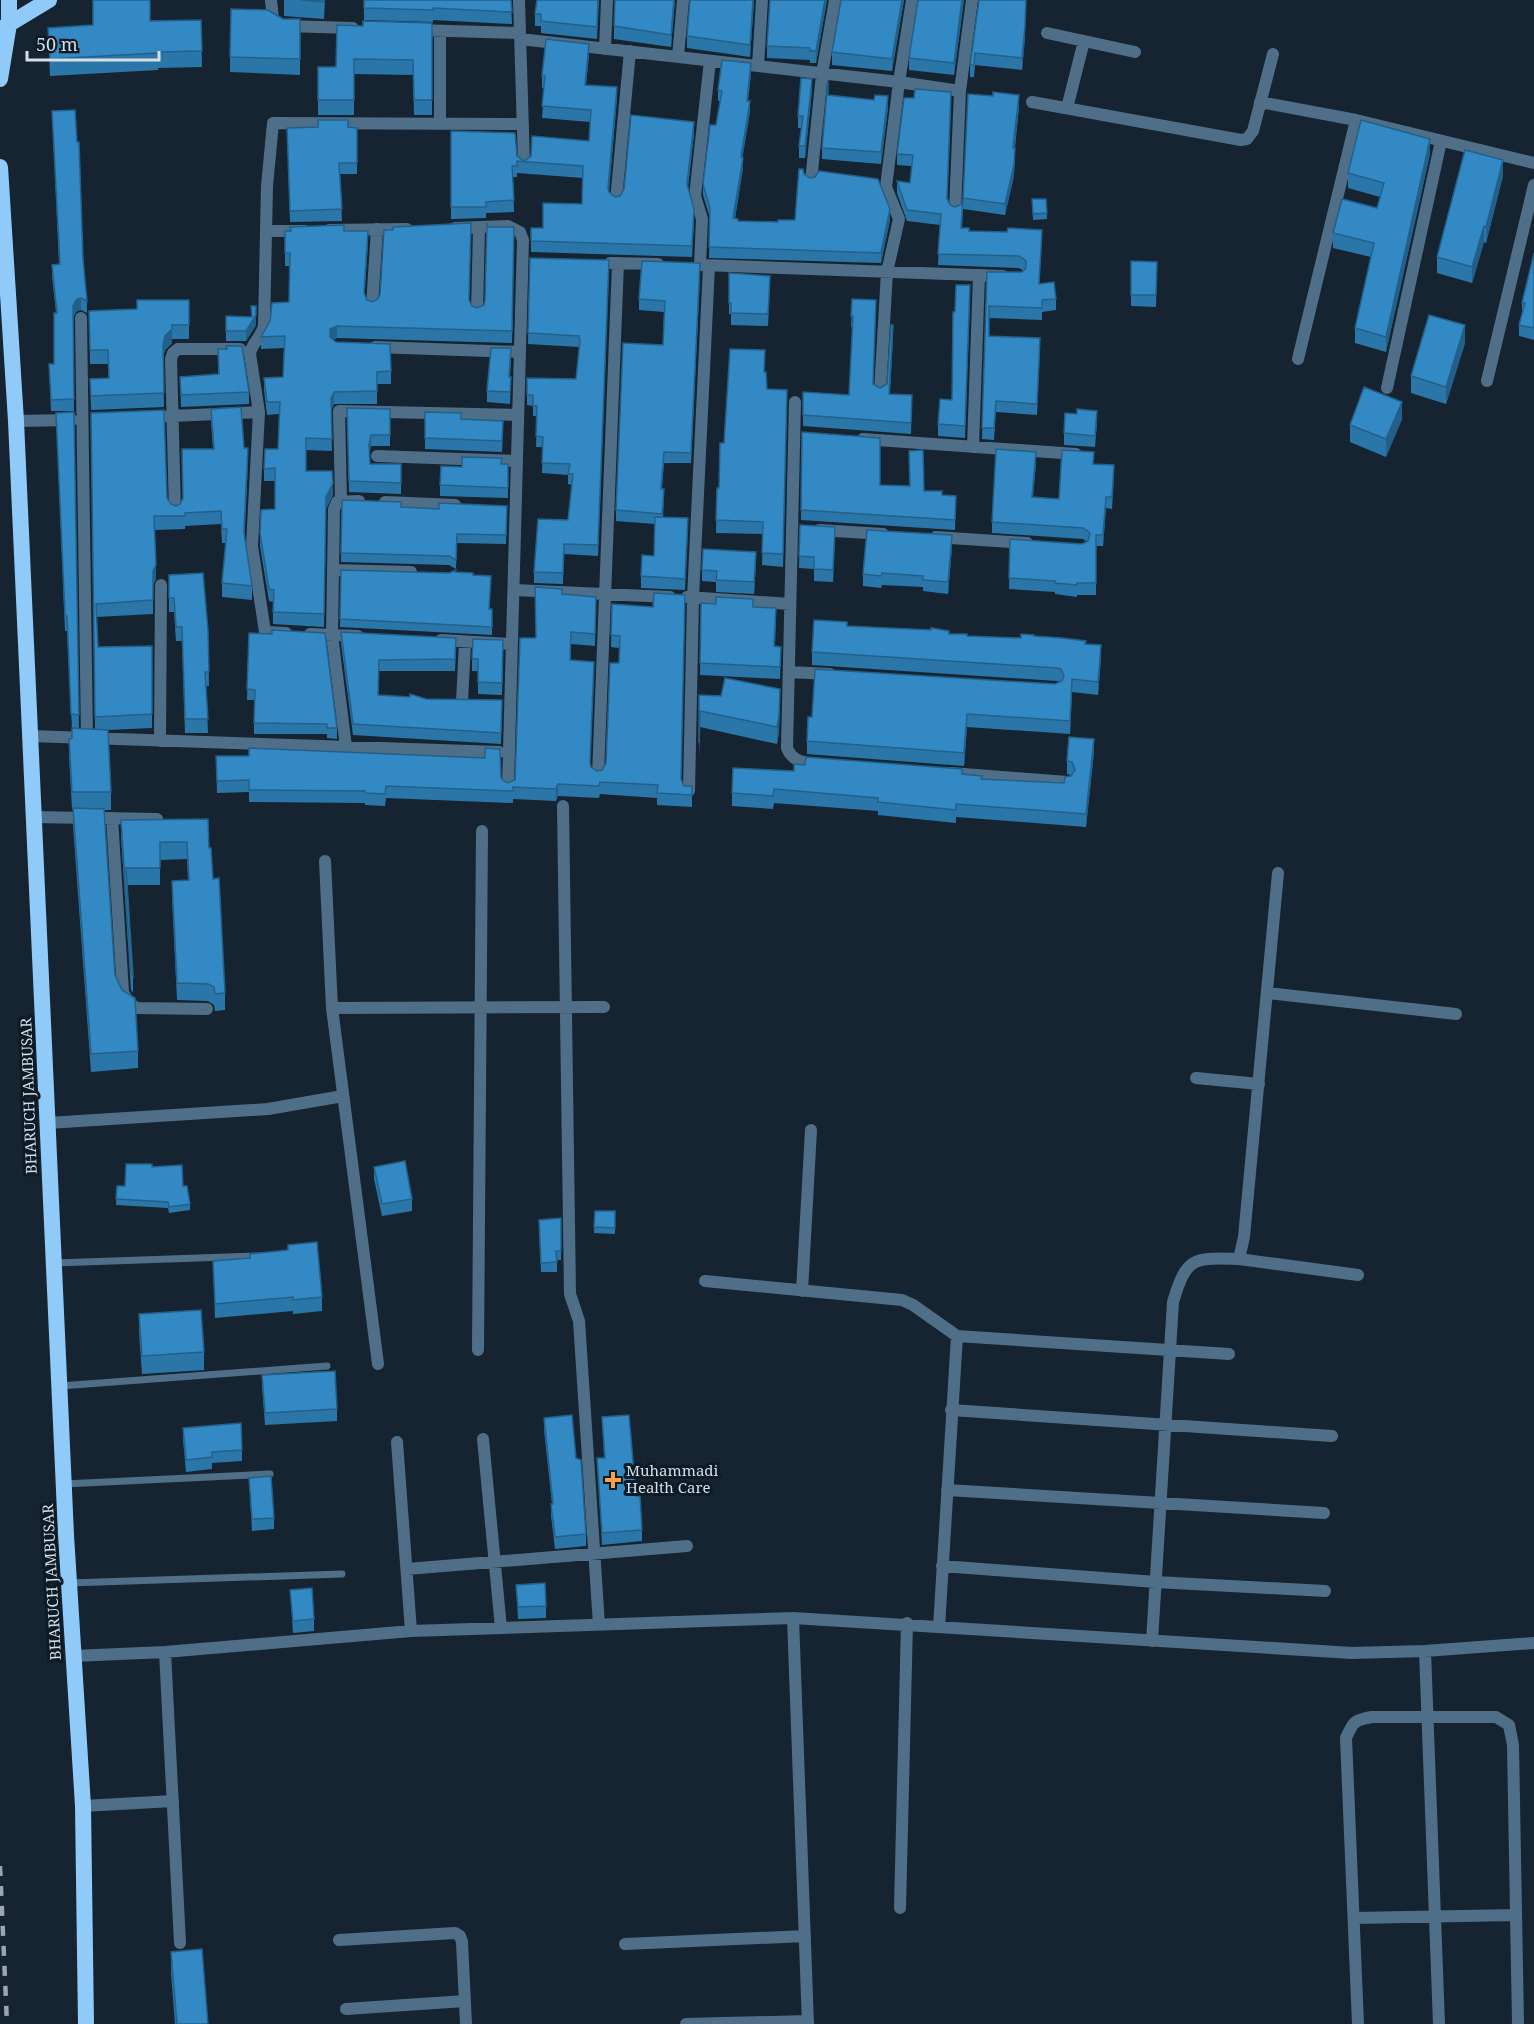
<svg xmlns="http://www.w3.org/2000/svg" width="1534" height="2024" viewBox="0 0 1534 2024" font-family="'Noto Serif',serif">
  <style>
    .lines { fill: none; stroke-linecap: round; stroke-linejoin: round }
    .service { stroke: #4f6f88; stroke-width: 7 }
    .minor { stroke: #4f6f88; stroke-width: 12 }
    .trunk { stroke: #90caf8; stroke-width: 16 }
    .rail { stroke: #9ba7af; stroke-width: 4.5; stroke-dasharray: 10 10; stroke-linecap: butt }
    .wall { fill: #2b76a9 }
    .shaded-wall { fill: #236089 }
    .building { fill: #3289c4; stroke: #236089; stroke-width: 1.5 }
    .poi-dot { fill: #f8a14a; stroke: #0c1b26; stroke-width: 2 }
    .labels { text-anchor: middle; stroke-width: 6; stroke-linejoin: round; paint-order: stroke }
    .street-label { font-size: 15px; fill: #d5dfe6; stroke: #0c1b26 }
    .poi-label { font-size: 15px; fill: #d5dfe6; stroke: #0c1b26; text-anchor: start }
  </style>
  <rect width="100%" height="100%" fill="#152430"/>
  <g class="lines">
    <path class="service" d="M54 1263 259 1256
      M60 1386 327 1366
      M64 1484 270 1474
      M69 1583 342 1574"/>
    <path class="minor" d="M271 0 273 19 284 26 353 28
      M519 0 524 164
      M415 30 520 33
      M440 31V124
      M1047 33 1135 52
      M520 39 899 82 960 91
      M605 49 607 0
      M678 57 683 0
      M758 66 762 0
      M1032 102 1241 140 1247 139 1253 131 1273 54
      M1260 102 1356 120 1534 163
      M1067 108 1084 41
      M811 181 822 74 835 0
      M616 200 630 51
      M955 210 960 91 972 0
      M455 228 508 226 520 232 523 240 508 787
      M329 230 407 229
      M266 231H305
      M610 263 658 264
      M700 265 702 219 695 196 710 61
      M703 265 1003 276
      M372 306 377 229
      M477 312 479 227
      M81 318 87 738
      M375 347 520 352
      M1298 359 1356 120
      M1487 381 1534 185
      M1387 388 1441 141
      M880 391 887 272 899 219 886 187 899 82 912 0
      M795 402 787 748C793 763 806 763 820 764
      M149 417 259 412
      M16 421 72 420
      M863 439 1076 454
      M973 447 979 275
      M377 456 517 461
      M341 500 339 411 518 415
      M385 502 455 505
      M175 511 171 359 173 353 178 349H240
      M819 530 883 534
      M936 537 1027 543
      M333 570 411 572
      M514 590 670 597
      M687 597 790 604
      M286 633 265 632 252 546 259 412 250 354C251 344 261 338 264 326L267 186 273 123 523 124
      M310 634 358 636
      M441 640 512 644
      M789 672 830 674
      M462 702 465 642
      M30 736 499 752
      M160 741 161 585
      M346 747 332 635 334 509 337 502 359 501
      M951 773 1067 782
      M598 775 618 263
      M689 791 693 598 709 266
      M563 806 570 1294 579 1321 599 1625
      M35 817 87 818
      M104 818 157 819
      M112 818 123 992 129 1003 137 1008 207 1009
      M325 861 332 1008 378 1364
      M1267 993 1456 1014
      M332 1008 604 1007
      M1196 1078 1259 1084
      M48 1123 268 1109 343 1096
      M1239 1259 1358 1275
      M705 1281 902 1300 913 1305 957 1336 1229 1354
      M802 1291 811 1130
      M478 1350 482 831
      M951 1410 1332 1436
      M483 1439 501 1628
      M397 1442 411 1631
      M947 1490 1324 1513
      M942 1566 1156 1582 1325 1591
      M407 1569 687 1546
      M793 1618 808 2024
      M939 1627 957 1336
      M1152 1641 1173 1302C1187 1255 1194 1258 1239 1259L1244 1237 1278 873
      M1425 1651 1439 2024
      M165 1652 180 1943
      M74 1656 165 1652 411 1631 793 1618 1352 1653 1425 1651 1534 1643
      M83 1806 173 1801
      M900 1908 907 1623
      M1354 1918 1516 1915
      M339 1940 455 1933 460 1936 462 1942 466 2024
      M625 1944 805 1936
      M346 2009 465 2001
      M686 2024 808 2021
      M1358 2024 1346 1738C1353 1722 1354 1720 1372 1717H1496L1509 1725 1513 1745 1518 2024"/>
    <path class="trunk" d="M1 29 49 0
      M0 79 9 24V0
      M0 167 16 421 66 1535 83 1806 86 2024"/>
    <path class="rail" d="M0 1866 7 2024"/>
  </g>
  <path class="wall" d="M284 0H325L324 19 284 16Z
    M511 0 512 24 433 20V22L364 20V8Z
    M599 0 597 39 541 33V26H535V14Z
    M675 0 671 47 614 39V26Z
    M690 0H754L750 57 687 48V36Z
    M827 0 816 63H810V60L767 58V46Z
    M904 0 892 71 832 65V52Z
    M964 0 954 75 909 70V58Z
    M979 0 1025 38 1022 70 975 65 974 77H970V65Z
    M283 19H300V75L230 72V57Z
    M201 20 202 67 158 68V70L50 76 48 28 150 21Z
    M432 23V115H414L413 75 354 74V115H318V67H336L363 26Z
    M589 55 586 85 617 98 609 192 615 197 620 196 694 134 688 187 694 220 692 257 531 252V228H543L582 204 583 178 517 173V177H513L514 212 486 213V218L451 219V131L517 156 524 161 589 141 590 122 542 118 544 88H542V76Z
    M751 73 748 101 750 112 742 158 743 168 735 219 738 221 778 222 795 220 804 174 810 178 890 220 881 263 709 258 710 218 703 195V184L716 125 720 101H718V90Z
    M812 90 805 158H799V146L801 128H798V116Z
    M828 95 888 108 881 164 822 159V148Z
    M951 103 947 199 950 205 955 207 962 204 963 199 1019 107 1015 148 1014 176 1005 215 963 209 962 228 969 231 1042 241 1039 284 1056 299V310L1042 312V320L989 318V336L1040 350 1037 415 996 412 994 440 982 439 987 272H1022L1024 271 1019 268 938 265 940 225 907 221 897 193V181L910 183 912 166 897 165V154Z
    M52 111 83 259 87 301V313L81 310 77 311 73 318 74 411H51L49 364H54L56 313 52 276V265L59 264Z
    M348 127 357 128V174H340L342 221 290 222 287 128Z
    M1430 154 1386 352 1355 343V328L1371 257 1333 248V233L1377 208 1380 197 1348 188V173Z
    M1503 176 1486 243 1484 242 1472 283 1437 273V257Z
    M1032 199H1046L1047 219 1033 220Z
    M487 227H514L512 343 337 338 333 340 391 371V384H377V404H334L331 411 332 451 306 450V471L333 495 326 509 324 627 273 624V602L269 601 260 546V533L275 509V481H264V469L278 449 279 414 267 415 264 390V378L283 377 284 348 261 349V337L289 302V266H285V231H344L368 243 364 295 367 300 372 302 469 300 472 306 477 308 484 305 485 300Z
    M1534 253V340L1519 336V325L1522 314V303Z
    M530 258 609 271 598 556 564 554 563 584 534 583V572L568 520 572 485 568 484V475L542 473 543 447H536L537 416H533V406L527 405V378L576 379 579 348V347L528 344Z
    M1131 261 1157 262 1156 307 1131 306Z
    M729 273 770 287 768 326 731 325V314H729Z
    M700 274 691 463H664L662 489 664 500 663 517 688 530 685 590 641 588V576L654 556 655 524 616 521V510L663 345 664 312 639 310V299Z
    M970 297 965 438 938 436V424L952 400 955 312Z
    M852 299 873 385 880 388 887 384 893 336 890 394 912 395 911 434 803 426V392L849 395 853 327H851Z
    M189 300V339H172V343L165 350 163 358 164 407 91 410 90 379 109 378 108 364H90L89 311 137 309Z
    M256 306V325L246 341H226V316L251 317Z
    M1465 343 1446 404 1411 393V376Z
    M218 349 249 392V404L181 407 180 377 218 374Z
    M511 360 510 377H511L510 404 487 402V391Z
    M765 372 767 389 787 390 783 567 762 565 763 534 716 533 717 488H719L724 443Z
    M347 408 390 409V446H371L369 454 370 464H401V494L349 492Z
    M211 409 244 448 248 462 244 536 252 586V600L222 597V583L226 543H222L221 524 185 526V529L154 530 156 579 153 585V614L96 617 98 647 152 646V728L108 730 111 792V810H104L115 975 138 1051V1068L91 1072 73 826V809H72L69 756V739H72V729L67 631H65L56 413 74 412 79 729H95L91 413 167 498 171 504 176 506 180 504 213 449 211 422Z
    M425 412 461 419 503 433 502 452 425 449Z
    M1077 414 1097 423 1095 447 1064 445V433Z
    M1402 419 1386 457 1350 442V425Z
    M802 432 880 485 924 491 942 495 956 496 955 530 801 520Z
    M1036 463 1033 497 1059 499 1094 464 1114 476 1112 509 1106 508 1103 546H1096V595H1077V597L1055 594V592L1009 589 1010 539 1082 544 1087 542 1083 539 992 533V522Z
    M502 464H508V498L440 496V485L462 467Z
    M342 502 401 507 439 509 507 506 506 544 457 543 456 569 449 565 341 562Z
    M800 525 835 539 833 582 814 581V569L799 568Z
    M952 547 948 594 923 591V587L882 585 881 588 863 586V574Z
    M756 563 754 594 716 592V582L702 581V570Z
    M341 570 449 573 455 572 473 575 490 609H492V635L340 627Z
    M169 575 208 630 209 686H206L208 733H185L182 641H176L174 612H169Z
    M562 594 596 609 595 646 571 644V660L594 674 590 764 591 767 597 771 602 770 606 763 619 663V648L611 647 612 604 681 779 684 786H692V807L657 805V798L600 794 599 798 558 796 556 801 513 799V803L386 798 385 806 365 805V803L249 802V792L217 793 216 756 501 778 507 783 515 780 535 638Z
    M701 603 753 607 776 620 775 646 781 647 780 679 700 675Z
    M847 626 949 634 967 636 1021 638 1034 636 1086 644 1101 658 1098 695 1072 692 1070 734 967 727 964 766 807 754V741L812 717 1055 684 1060 682 1057 681 812 665V652Z
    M341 632 456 650 455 671H379L378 695 426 699 502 700 501 744 353 735 341 644Z
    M249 633 337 728V739L327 738V734H254V700H247Z
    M503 640 502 695 478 694V671H472V659Z
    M780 689 779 732 777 744 700 727 699 760V695L721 696Z
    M1094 752 1086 827 956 817V823L878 815V811L774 803 773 809 732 806V793L794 771 962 774 982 779 1064 783 1071 775 1067 774V761Z
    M121 820 209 848 225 993V1010L215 1011 214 1005 208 1001 177 1000 172 898V881L188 880 187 859 160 860V885H127L133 976V993L131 990 121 837Z
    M152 1167 183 1186 190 1204V1210L169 1213 168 1208 116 1205 117 1186H125Z
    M374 1167 412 1199V1211L382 1216 374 1179Z
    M595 1211H615V1234L594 1233Z
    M561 1218V1260H557V1272H541L539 1229Z
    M288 1245 322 1297V1311L293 1314V1311L215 1318 213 1261 250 1259 288 1250Z
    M139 1314 204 1352V1370L142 1374 139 1332Z
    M262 1375 337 1409V1421L265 1425 262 1386Z
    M602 1417 636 1496 642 1530V1541L602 1545 597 1458H604Z
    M544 1418 576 1458 586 1534V1546L555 1549 551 1516V1504H552L544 1430Z
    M183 1428 242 1450V1461L212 1463V1469L186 1472 183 1440Z
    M249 1478 274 1518V1529L252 1531Z
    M516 1585 546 1606V1618L518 1619Z
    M290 1590 314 1619V1631L293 1633Z
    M171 1952 208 2024H175L171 1973Z"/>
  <path class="shaded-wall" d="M674 0H675L671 47V35Z
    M753 0H754L750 57V45Z
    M825 0H827L816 63V51Z
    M902 0H904L892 71V59Z
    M962 0H964L954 75V63Z
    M1026 0 1025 38 1022 70V58Z
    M589 44V55L585 96V85Z
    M751 63V73L747 112V101Z
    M812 79V90L805 158V146Z
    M617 87V98L608 199V188Z
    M1019 95V107L1013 159V148Z
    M888 96V108L881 164V152Z
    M750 101V112L741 168V157Z
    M694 122V134L687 196V184Z
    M1430 139V154L1386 352V337Z
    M1015 148 1014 176 1005 215V204Z
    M743 158V168L733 229V218Z
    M1503 160V176L1486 243V227Z
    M890 209V220L881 263V253Z
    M1484 226V242L1472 283V267Z
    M368 231V243L364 305V293Z
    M700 263V274L691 463V453Z
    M81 298V310L77 311 73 318V306L77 299Z
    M256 315V325L246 341V331Z
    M893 325V336L889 405V394Z
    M1465 325V343L1446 404V387Z
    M337 326V338L330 341V329Z
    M172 329V343L165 350 163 359V345L165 336Z
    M334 392V404L331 411V399Z
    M1402 402V419L1386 457V439Z
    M371 435V446L369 456V445Z
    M248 448V462L244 546V532Z
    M1036 452V463L1032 508V497Z
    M333 483V495L326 509 324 627 326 497Z
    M1106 497V508L1103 546V535Z
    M952 535V547L948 594V582Z
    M756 552V563L754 594V582Z
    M156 565V579L153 585V614V571Z
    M1101 645V658L1098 695V682Z
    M1072 679V692L1070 734V721Z
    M780 689 779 732 777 744V727Z
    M967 714V727L964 766V753Z
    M1094 739V752L1086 827V814Z
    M558 784V796L556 801V789Z"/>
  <path class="building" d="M93 0H150V21L201 20 202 51 158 52V53L50 59 48 28 93 25Z
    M301 0H324V2Z
    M364 0H511L512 12 433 8V10L364 8Z
    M537 0H598L597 27 541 21V14H535Z
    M615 0H674L671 35 614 26Z
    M690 0H753L750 45 687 36Z
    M770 0H825L816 51H810V48L767 46Z
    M841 0H902L892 59 832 52Z
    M918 0H962L954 63 909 58Z
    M979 0H1026L1025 26 1022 58 975 53 974 65H970Z
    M231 9 268 10 283 19H300V59L230 57Z
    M363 21 432 23V100H414L413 60 354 59V100H318V67H336L337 25 363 26Z
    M546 39 589 44 585 85 617 87 608 188 609 192 615 197 620 196 624 189 631 115 694 122 687 184 694 209 692 246 531 241V228H543V203L582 204 583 166 517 161V166H512L514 200 486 202V207H451V131L515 133 517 156 524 161 531 156 532 136 589 141 591 110 542 106 545 76H542Z
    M722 60 751 63 747 101H750L741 157 743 158 733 218 738 219V221L778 222V220H795L799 169H803L804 174 810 178 815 177 819 171 878 179 890 209 881 253 709 247 710 208 703 184 710 125H716L722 91 718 90Z
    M801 78 812 79 805 146H799L803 116H798Z
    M828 80V95L874 100 875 95 888 96 881 152 822 148Z
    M915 89 951 92 947 198 950 205 955 207 962 204 963 199 968 94 993 96V92L1019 95 1013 148H1015L1014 165 1005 204 963 198 961 228H969V231L1007 232 1008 228 1042 230 1039 284 1054 282 1056 299 1042 300V308L989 306V336L1040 338 1037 404 996 401 994 428H982L987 272H1022L1026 268V261L1019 256 938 254 941 214 907 210 897 181 910 183 913 155 897 154 904 98H914Z
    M75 110 77 142H79L83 259 87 301 81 298 77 299 73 306 74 399 51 400 49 364H54V313H57L52 265 60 264 52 111Z
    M318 120H348V127L357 128V163H339L342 209 290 211 287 128 318 127Z
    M1361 120 1430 139 1386 337 1355 328 1374 243 1333 233 1342 199 1377 208 1384 183 1348 173Z
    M1465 150 1503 160 1486 227 1484 226 1472 267 1437 257Z
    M1032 199H1046L1047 213 1033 214Z
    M471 223 469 300 472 306 477 308 484 305 485 300 487 223V227H514L512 331 337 326 330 329V337L336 342 390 344 391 371 377 372V391L334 392 331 399 332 439 306 438V471H332L333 483 326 497 324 614 273 612 274 590 269 589 260 533 261 510 275 509V468L264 469 265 449H278L280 402H267L264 378 283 377 285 336 261 337 270 321 272 303 289 302 290 253H285V231H291L290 227 344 225V231H368L364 293 367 300 372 302 378 299 380 294 384 230H393V227Z
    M1534 253V328L1519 325 1525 303H1522Z
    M530 258 609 260 598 545 564 544 563 573 534 572 538 519 568 520 573 474H568L570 464 542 463 543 437 536 436 537 406H533V395H527V378L576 379 580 340 579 336 528 333Z
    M642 261 700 263 691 453 664 452 661 489H664L662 514 616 510 623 343 663 345 665 301 639 299Z
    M1131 261 1157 262 1156 295H1131Z
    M729 273 770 276 768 314 731 313V303H729Z
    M956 285H970L965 426 938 424 940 399 952 400 953 312H955Z
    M852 299 876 300 873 384 880 388 887 384 891 325H893L889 394 912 395 911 423 803 415V392L849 395 853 316H851Z
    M137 300H189V325H172V329L165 336 163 345 164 393 91 396 90 379 109 378 108 350H90L89 311 137 309Z
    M251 306H256V315L246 331H226V316L252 317Z
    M1429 315 1465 325 1446 387 1411 376Z
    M226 346H242L249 392 181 395 180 377 219 374 218 349H227Z
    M491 348H511L509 377H511L510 392 487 391Z
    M730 349 765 350 764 372H766L767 389 787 390 783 554 762 553 763 522 716 520 717 488H719L720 443H724Z
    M1364 387 1402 402 1386 439 1350 425Z
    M241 407 244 448H248L244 532 252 586 222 583 227 529H222L221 511 185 513V516H154L156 565 153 571V600L96 604 98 647 152 646V714L95 717 91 413 164 410 167 498 171 504 176 506 180 504 183 498 182 449H214L211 409Z
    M347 408 390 409V435H371L369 445 370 464H401V483L349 481Z
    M1077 409 1097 411 1095 436 1064 433 1065 413 1077 414Z
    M74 412 79 715 71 714 67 616H65L56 413Z
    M425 412 461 413V419L503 421 502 441 425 438Z
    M802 432 880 438V485L910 486 909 451 923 450 924 491H942V495L956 496 955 520 801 510Z
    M996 449 1036 452 1032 497 1059 499 1062 450 1094 452 1093 464 1114 465 1112 497H1106L1103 535H1096V583H1077V585L1055 583V581L1009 578 1010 539 1082 544 1088 541 1090 533 1083 528 992 522Z
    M462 457 502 458 501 464H508V488L440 485 441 466 462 467Z
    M343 500 401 502V507L439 509V503L507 506 506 535 457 534 456 560 449 556 341 553 342 502Z
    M655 517 688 518 685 579 641 576 642 555 654 556Z
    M800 525 835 527 833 570 814 569V557L799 556Z
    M867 530 952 535 948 582 923 580V576L882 573 881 576 863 574Z
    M703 549 756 552 754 582 716 580 717 571 702 570Z
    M341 570 449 573 456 570 455 572 473 573V575L491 576 489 609H492V627L340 619Z
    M203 573 208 630 209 672H205L208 719H185L182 627H176L174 598H169V575Z
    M535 587 562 589V594L596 597 595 634 571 632 570 660 594 662 590 763 591 767 597 771 602 770 606 763 610 663H619L620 636 611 635 612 604 653 607 654 593 685 595 681 779 684 786H692V795L657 793 658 785 600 782 599 786 558 784 556 789 513 787V791L386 786 385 794 365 793V791L249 790V780L217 781 216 756H249V748L485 758V748L500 749 501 778 507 783 515 780 520 638H535L536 637Z
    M716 597 753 599V607L776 608 774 646 781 647 780 667 700 663 701 603 716 604Z
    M814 620 847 622V626L931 630V628L949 631V634H967V636L1021 638V634L1034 635V636L1062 638 1086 641 1085 644 1101 645 1098 682 1072 679 1070 721 967 714 964 753 807 741 808 717H812L815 669 1055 684 1062 681 1064 676 1061 669 1057 668 812 652Z
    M272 630 325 633 337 728H327V724L254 723 255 690 247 689 249 633 272 634Z
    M341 632 456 638 455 659 379 660 378 695 410 697V694L426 699 502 700 501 733 353 724Z
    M473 639 503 640 502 683 478 682V659H472Z
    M725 678 780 689 779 716 777 727 700 711 699 743V695L721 696Z
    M72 728 108 730 111 792H72L69 739 72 738Z
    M1069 737 1094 739 1086 814 956 804V810L878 802V798L774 789 773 796 732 793 733 768 794 771V764L805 765 806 757 962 769V774L982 776 981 779 1064 783 1065 777 1071 776 1075 770 1072 762 1067 761Z
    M73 808 104 809 115 975 122 990 135 998 138 1051 91 1054Z
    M208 819 209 848H211L213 879 219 878 225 993 215 994 214 987 208 984 177 983 172 881 189 880 187 842H160V868H126L133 976 131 973 121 820Z
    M405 1161 412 1199 382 1204 374 1167Z
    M126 1164H152V1167L182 1165 183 1186H187L190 1204 169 1207 168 1202 116 1199 117 1186H125Z
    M595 1211H615V1228L594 1227Z
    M561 1218V1251H556L557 1262 541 1263 539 1220Z
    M317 1242 322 1297 293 1300V1297L215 1304 213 1261 250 1258V1254L288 1250V1245Z
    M201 1310 204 1352 142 1356 139 1314Z
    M335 1371 337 1409 265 1413 262 1375Z
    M572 1415 576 1458 581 1460 586 1534 555 1537 551 1504H553L544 1418Z
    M629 1415 636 1496H640L642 1530 602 1533 597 1458H605L602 1417Z
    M241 1423 242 1450 212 1452V1457L186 1460 183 1428Z
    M271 1476 274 1518 252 1519 249 1478Z
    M545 1583 546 1606 518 1607 516 1585Z
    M312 1588 314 1619 293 1621 290 1590Z
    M202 1949 208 2024H177L171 1952Z"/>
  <path class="poi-dot" d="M610 1471h6v6h6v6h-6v6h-6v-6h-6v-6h6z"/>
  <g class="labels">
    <g class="street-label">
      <text transform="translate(29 1096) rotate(-92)" y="5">BHARUCH JAMBUSAR</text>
      <text transform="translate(52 1582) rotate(-93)" y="5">BHARUCH JAMBUSAR</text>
    </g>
    <g class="poi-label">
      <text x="626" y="1476">Muhammadi<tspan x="626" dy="17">Health Care</tspan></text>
    </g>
  </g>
  <path d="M27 51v9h132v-9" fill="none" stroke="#d5dfe6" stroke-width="3"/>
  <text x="36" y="51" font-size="18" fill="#d5dfe6" stroke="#0c1b26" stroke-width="4.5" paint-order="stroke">50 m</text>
</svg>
